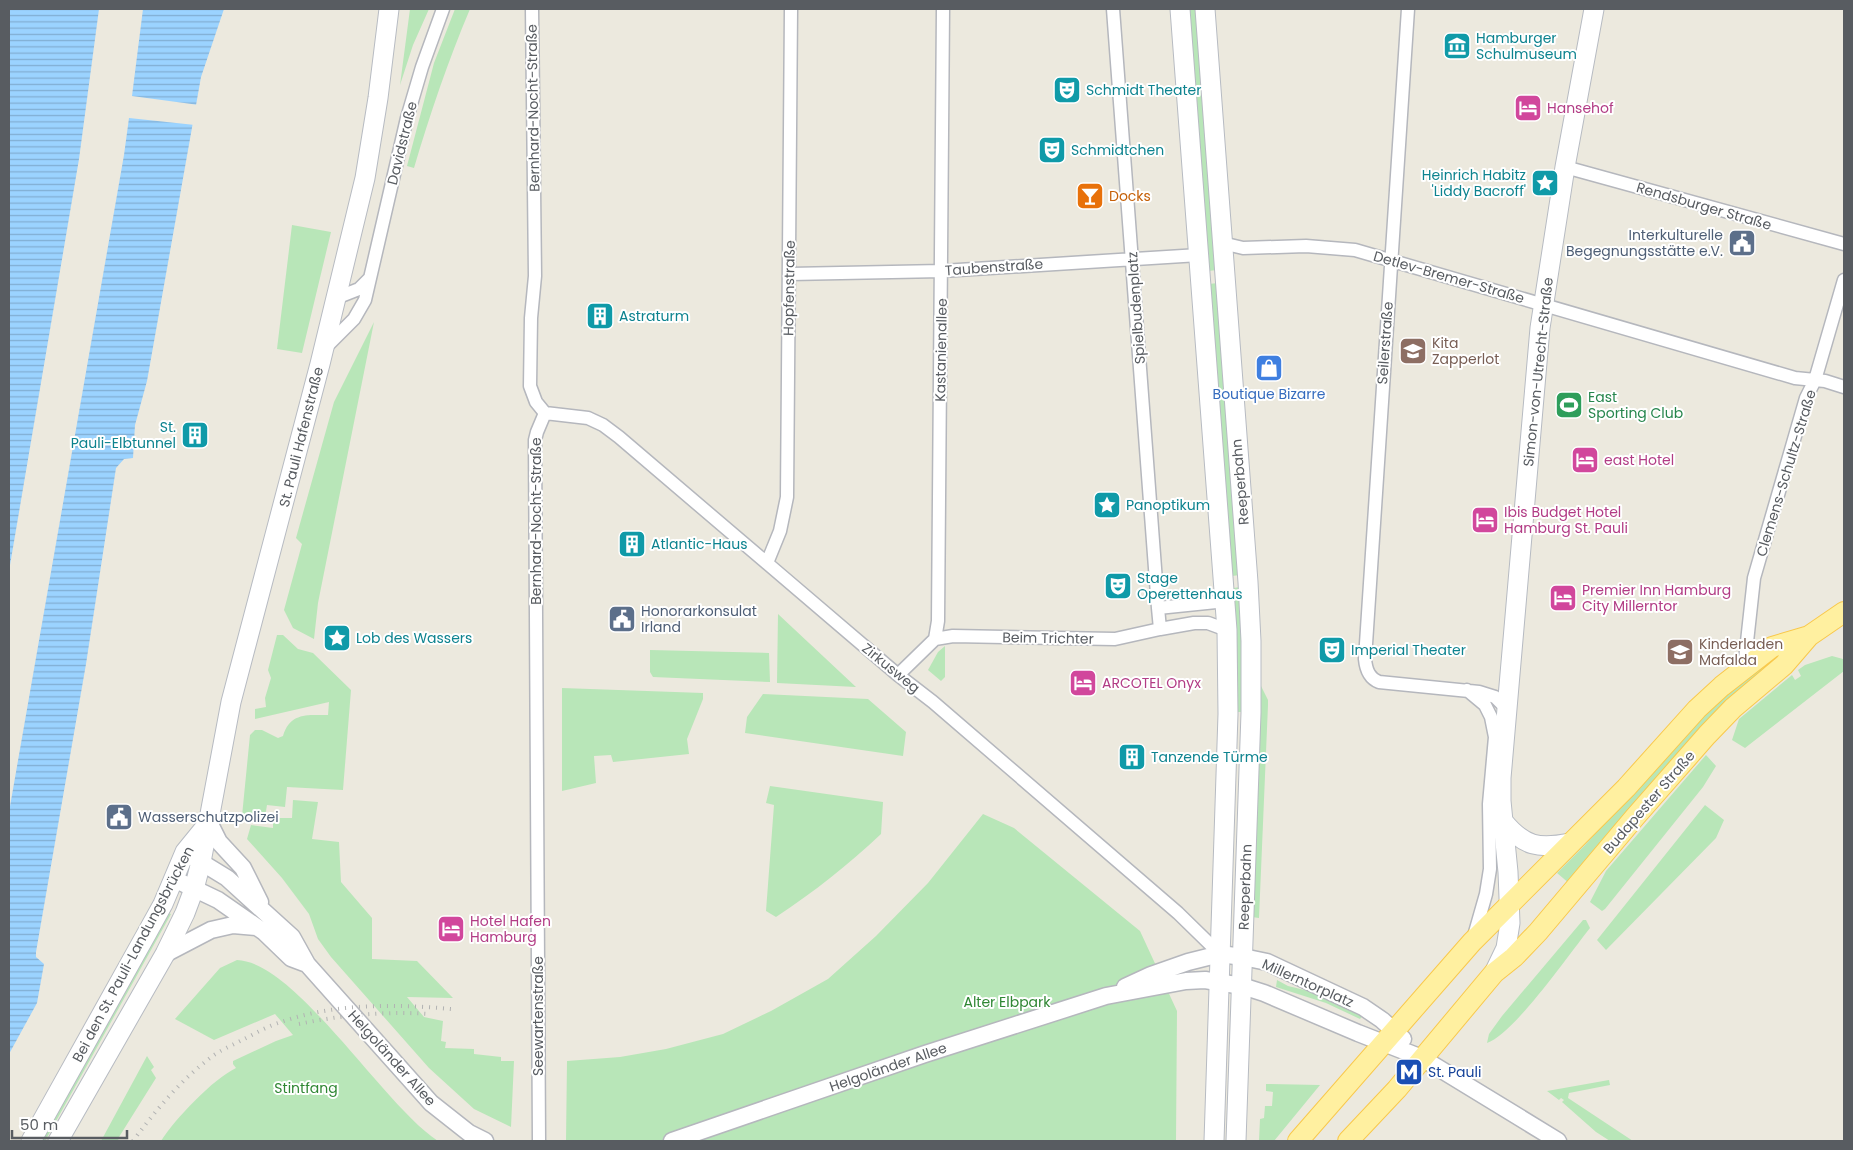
<svg xmlns="http://www.w3.org/2000/svg" width="1853" height="1150" viewBox="0 0 1853 1150" font-family="Poppins,sans-serif">
  <style>
    .green { fill: #b8e6b8 }
    .water { fill: url(#water-rules) }
    .pier { fill: #ece9de }
    .lines { fill: none; stroke-linecap: round; stroke-linejoin: round }
    .minor-casing { stroke: #b5b7bd; stroke-width: 15 }
    .tertiary-casing { stroke: #b5b7bd; stroke-width: 19 }
    .secondary-casing { stroke: #b7bbc2; stroke-width: 21 }
    .primary-casing { stroke: #f9c84b; stroke-width: 22 }
    .minor { stroke: #fff; stroke-width: 12 }
    .tertiary { stroke: #fff; stroke-width: 16 }
    .secondary { stroke: #fff; stroke-width: 19 }
    .primary { stroke: #fff0a0; stroke-width: 20 }
    .rail { stroke: #b1b2b2; stroke-width: 4; stroke-dasharray: 1 6; stroke-linecap: butt }
    .labels { text-anchor: middle; stroke-width: 4; stroke-linejoin: round; paint-order: stroke }
    .culture-label { font-size: 14px; fill: #0d838f; stroke: #fff; text-anchor: start }
    .street-label { font-size: 14px; fill: #585c61; stroke: #fff }
    .hotel-label { font-size: 14px; fill: #b23c85; stroke: #fff; text-anchor: start }
    .food-label { font-size: 14px; fill: #c56008; stroke: #fff; text-anchor: start }
    .service-label { font-size: 14px; fill: #4e5e75; stroke: #fff; text-anchor: start }
    .education-label { font-size: 14px; fill: #785e54; stroke: #fff; text-anchor: start }
    .shop-label { font-size: 14px; fill: #366cbe; stroke: #fff }
    .leisure-label { font-size: 14px; fill: #27864d; stroke: #fff; text-anchor: start }
    .park-label { font-size: 14px; fill: #308734; stroke: #fff }
    .transit-label { font-size: 14px; fill: #164399; stroke: #fff; text-anchor: start }
  </style>
  <defs>
    <pattern id="water-rules" width="6" height="5" patternUnits="userSpaceOnUse" patternTransform="scale(1.25)"><rect width="6" height="5" fill="#9bd3ff"/><path d="M0 2.5h6" fill="none" stroke="#81aed2"/></pattern>
  </defs>
  <rect width="100%" height="100%" fill="#ece9de"/>
  <path class="green" d="M410 9H429L413 45 400 85Z
    M455 9H470C448 61 430 114 414 168L407 166 434 63Z
    M1186 9H1197L1217 270 1208 271Z
    M292 225 331 232 302 353 277 349Z
    M1218 283 1240 575 1232 576 1209 284Z
    M374 322 318 603 314 639 293 628 284 610 302 544 296 538 334 402Z
    M1241 587 1243 655 1241 712H1238L1235 700 1233 588Z
    M778 614 856 687 777 683Z
    M277 635H283L298 649 313 653 351 690 343 790 287 787 285 807 267 805 265 817 242 816 250 735 255 730H262L278 738 283 736C290 712 308 715 328 715L329 702 255 719V709L266 707 265 698 271 678 268 670Z
    M945 646V677L941 681 928 670 938 652Z
    M650 650 769 653 770 682 653 677 650 672Z
    M1777 654 1779 658 1718 709 1590 854 1570 884 1557 873 1585 845 1712 705Z
    M1832 656 1843 659 1844 671 1745 748 1732 740 1739 719 1792 675 1795 680 1801 676 1798 670 1805 665Z
    M1259 682 1268 700V705L1259 918 1252 917Z
    M562 688 703 693V699L687 739 689 754 613 762 611 755 594 756 596 783 562 791Z
    M763 694 868 699 906 732 903 756 745 733 747 717Z
    M1706 755 1716 766 1703 787 1605 909 1602 911 1590 902 1606 871Z
    M770 786 883 802 881 834C848 865 814 892 776 917L766 911 774 805 766 803Z
    M293 800 318 802 312 839 339 842 341 882 372 918V959L417 961 453 998 407 997 424 1017 443 1021 441 1041 446 1042 445 1048 474 1049V1054L501 1057V1061H514L511 1127 474 1109 429 1068 331 957 318 939 309 914 282 878 247 839 251 825 273 828V818H292Z
    M1705 805 1724 820 1716 838 1606 950 1597 940Z
    M983 814 1014 828 1140 931 1177 1011 1176 1141H566L567 1061 620 1057 666 1049 723 1034 771 1011 828 979 876 936 928 883Z
    M166 912 171 914 45 1141H40Z
    M1583 920H1586L1590 928C1570 953 1514 1034 1487 1043L1489 1034 1502 1016Z
    M237 960C296 962 383 1105 438 1141H161C175 1119 213 1079 236 1068L233 1064V1061L276 1041 293 1035 275 1014 214 1040 175 1019 220 968Z
    M1277 980 1288 986 1317 993 1363 1015 1360 1019 1326 1003 1276 987Z
    M147 1056 154 1067 151 1070 156 1078 119 1137 118 1141H101Z
    M1609 1080 1610 1085 1569 1093 1568 1098 1633 1141H1610L1596 1132 1562 1102 1564 1100 1561 1098 1559 1100 1547 1091Z
    M1266 1084 1320 1085 1274 1141H1259L1260 1119 1264 1118 1265 1106H1272L1273 1092 1266 1091Z"/>
  <path class="water" d="M9 9H224L201 77 147 381 135 425 133 458 124 459 116 468 86 664 36 952V957L44 964 37 1003 9 1054Z"/>
  <path class="pier" d="M99 9H143L132 96 199 105 198 113 195 125 129 118 124 155 9 812V571L79 159Z"/>
  <g class="lines">
    <g class="minor-casing">
      <path id="minor" d="M532 9 535 276 531 318 530 386 536 402 545 413
        M1113 9 1158 608
        M1408 9 1365 659C1366 670 1369 678 1379 682L1479 692 1495 697 1506 708
        M1565 167 1844 244
        M1222 243 1243 248 1306 246 1355 250 1795 378 1825 381 1844 387
        M790 274 942 271 1199 255
        M336 298 359 289 369 279
        M325 348 354 319 365 300 407 118 422 67 443 9
        M545 413 588 418 603 425 619 437 898 675 933 702 1178 913 1220 954
        M767 563 780 531 787 497 791 9
        M1226 601 1158 608 1160 629 1194 623H1208L1227 630
        M935 639 953 636 1115 639 1160 629
        M1744 669 1754 578 1806 398 1815 380 1844 280
        M898 675 935 639 938 621 943 9
        M1467 690 1485 705 1491 717 1495 737 1489 804 1490 869 1486 894 1474 936
        M539 1141 535 440 537 432 545 413"/>
    </g>
    <g class="tertiary-casing">
      <path id="tertiary" d="M209 822 219 842 243 868 260 902
        M191 856 227 878 292 937 307 964 431 1103 469 1133 485 1141
        M174 879 218 900 264 932 291 958 307 964
        M165 954 211 930 233 925 256 927
        M1125 987 1151 975 1188 962 1220 954 1243 957 1267 962 1363 1007 1382 1020 1403 1039
        M672 1141 925 1054 1106 996 1186 981 1205 980 1242 986 1264 993 1358 1033 1422 1058 1558 1141"/>
    </g>
    <g class="secondary-casing">
      <path id="secondary" d="M1180 9 1227 630 1228 714 1214 1141
        M1205 9 1248 582 1251 641V713L1236 1141
        M1503 821C1524 847 1539 849 1570 843
        M1494 973 1506 948 1510 923 1508 872 1501 801V778L1540 328 1565 167 1594 9
        M31 1141 147 933 163 904 185 852 207 825
        M58 1141 165 954 185 913 194 889 201 862 231 702 320 364 365 178 378 98 389 9"/>
    </g>
    <g class="primary-casing">
      <path id="primary" d="M1298 1141 1472 942 1626 788 1697 709 1722 686 1772 647 1809 636
        M1348 1141 1397 1089 1494 973 1514 957 1538 932 1635 817 1707 735 1733 708 1784 665 1809 636 1844 612"/>
    </g>
    <use href="#minor" class="minor"/>
    <use href="#tertiary" class="tertiary"/>
    <use href="#secondary" class="secondary"/>
    <use href="#primary" class="primary"/>
    <path class="rail" d="M299 1024C341 1015 387 1011 430 1014
      M133 1141C156 1110 180 1081 210 1058 220 1050 233 1045 244 1039 256 1033 268 1026 281 1022 335 1003 395 1004 451 1009"/>
  </g>
  <defs>
    <g id="museum-square" transform="scale(1.4375)"><rect x="-9" y="-9" width="18" height="18" rx="4" fill="#0f9aa8" stroke="#fff"/><path d="M0-6L6-3V-2H-6V-3ZM-5-1h2V3h-2ZM-1-1h2V3h-2ZM3-1h2V3H3ZM-6 4H6V6H-6Z" fill="#fff"/></g>
    <g id="theatre-square" transform="scale(1.4375)"><rect x="-9" y="-9" width="18" height="18" rx="4" fill="#0f9aa8" stroke="#fff"/><path d="M-5-5.5Q0-4 5-5.5V0Q5 5 0 6Q-5 5-5 0ZM-3.3-2.5H-1v1.5H-3.3ZM1-2.5H3.3v1.5H1ZM-2.8 1Q0 5.5 2.8 1Z" fill="#fff"/></g>
    <g id="hotel-square" transform="scale(1.4375)"><rect x="-9" y="-9" width="18" height="18" rx="4" fill="#d1479c" stroke="#fff"/><path d="M-6-4.5h1.5V1H6V5H4.5V3h-9V5H-6ZM-4 0a1.8 1.8 0 1 1 3.6 0ZM.5 0V-2.5h3Q6-2.5 6 0Z" fill="#fff"/></g>
    <g id="sight-square" transform="scale(1.4375)"><rect x="-9" y="-9" width="18" height="18" rx="4" fill="#0f9aa8" stroke="#fff"/><path d="M0-6L1.8-2.2L6-1.7L2.9 1.2L3.7 5.4L0 3.3L-3.7 5.4L-2.9 1.2L-6-1.7L-1.8-2.2Z" fill="#fff"/></g>
    <g id="bar-square" transform="scale(1.4375)"><rect x="-9" y="-9" width="18" height="18" rx="4" fill="#e8710a" stroke="#fff"/><path d="M-6-5H6L.8 .8V4.5H3.5V6h-7V4.5H-.8V.8Z" fill="#fff"/></g>
    <g id="civic-square" transform="scale(1.4375)"><rect x="-9" y="-9" width="18" height="18" rx="4" fill="#5c6f8a" stroke="#fff"/><path d="M-.6-6.5H3V-4.5H.6V-3L4-1V1h2V6H-6V1h2V-1L-.6-3ZM-1.2 2.5V6h2.4V2.5Z" fill="#fff"/></g>
    <g id="building-square" transform="scale(1.4375)"><rect x="-9" y="-9" width="18" height="18" rx="4" fill="#0f9aa8" stroke="#fff"/><path d="M-4-6H4V6H1V3H-1V6H-4ZM-2.5-4.3h1.7v1.8h-1.7ZM.8-4.3h1.7v1.8H.8ZM-2.5-1h1.7V.8h-1.7ZM.8-1h1.7V.8H.8Z" fill="#fff"/></g>
    <g id="school-square" transform="scale(1.4375)"><rect x="-9" y="-9" width="18" height="18" rx="4" fill="#8d6e63" stroke="#fff"/><path d="M0-5L7-2L0 1L-7-2ZM-4 1L0 2.5L4 1V4Q0 6-4 4Z" fill="#fff"/></g>
    <g id="shop-square" transform="scale(1.4375)"><rect x="-9" y="-9" width="18" height="18" rx="4" fill="#3f7fe0" stroke="#fff"/><path d="M-5-2.5h2.3a2.7 3.5 0 0 1 5.4 0H5L5.5 6h-11ZM-1.5-2.5h3a1.5 2.3 0 0 0-3 0Z" fill="#fff"/></g>
    <g id="stadium-square" transform="scale(1.4375)"><rect x="-9" y="-9" width="18" height="18" rx="4" fill="#2e9e5b" stroke="#fff"/><path d="M0-5a6.5 5 0 1 0 0 10a6.5 5 0 1 0 0-10ZM-3.5-1.8h7v3.6h-7Z" fill="#fff"/></g>
    <g id="metro-square" transform="scale(1.4375)"><rect x="-9" y="-9" width="18" height="18" rx="4" fill="#1a4fb4" stroke="#fff"/><path d="M-5.5 5V-5H-3L0 0L3-5H5.5V5H3V-.5L0 4L-3-.5V5Z" fill="#fff"/></g>
  </defs>
  <g fill-rule="evenodd">
    <use href="#museum-square" x="1457" y="46"/>
    <use href="#theatre-square" x="1067" y="90"/>
    <use href="#hotel-square" x="1528" y="108"/>
    <use href="#theatre-square" x="1052" y="150"/>
    <use href="#sight-square" x="1545" y="183"/>
    <use href="#bar-square" x="1090" y="196"/>
    <use href="#civic-square" x="1742" y="243"/>
    <use href="#building-square" x="600" y="316"/>
    <use href="#school-square" x="1413" y="351"/>
    <use href="#shop-square" x="1269" y="368"/>
    <use href="#stadium-square" x="1569" y="405"/>
    <use href="#building-square" x="195" y="435"/>
    <use href="#hotel-square" x="1585" y="460"/>
    <use href="#sight-square" x="1107" y="505"/>
    <use href="#hotel-square" x="1485" y="520"/>
    <use href="#building-square" x="632" y="544"/>
    <use href="#theatre-square" x="1118" y="586"/>
    <use href="#hotel-square" x="1563" y="598"/>
    <use href="#civic-square" x="622" y="619"/>
    <use href="#sight-square" x="337" y="638"/>
    <use href="#theatre-square" x="1332" y="650"/>
    <use href="#school-square" x="1680" y="652"/>
    <use href="#hotel-square" x="1083" y="683"/>
    <use href="#building-square" x="1132" y="757"/>
    <use href="#civic-square" x="119" y="817"/>
    <use href="#hotel-square" x="451" y="929"/>
    <use href="#metro-square" x="1409" y="1072"/>
  </g>
  <g class="labels">
    <g class="culture-label">
      <text x="1476" y="43">Hamburger<tspan x="1476" dy="16">Schulmuseum</tspan></text>
      <text x="1086" y="95">Schmidt Theater</text>
      <text x="1071" y="155">Schmidtchen</text>
      <text x="1526" y="180" text-anchor="end">Heinrich Habitz<tspan x="1526" dy="16">'Liddy Bacroff'</tspan></text>
      <text x="619" y="321">Astraturm</text>
      <text x="176" y="432" text-anchor="end">St.<tspan x="176" dy="16">Pauli-Elbtunnel</tspan></text>
      <text x="1126" y="510">Panoptikum</text>
      <text x="651" y="549">Atlantic-Haus</text>
      <text x="1137" y="583">Stage<tspan x="1137" dy="16">Operettenhaus</tspan></text>
      <text x="356" y="643">Lob des Wassers</text>
      <text x="1351" y="655">Imperial Theater</text>
      <text x="1151" y="762">Tanzende Türme</text>
    </g>
    <g class="street-label">
      <text transform="translate(533 108) rotate(-91)" y="5">Bernhard-Nocht-Straße</text>
      <text transform="translate(402 143) rotate(-76)" y="5">Davidstraße</text>
      <text transform="translate(1704 206) rotate(16)" y="5">Rendsburger Straße</text>
      <text transform="translate(994 267) rotate(-4)" y="5">Taubenstraße</text>
      <text transform="translate(1449 277) rotate(16)" y="5">Detlev-Bremer-Straße</text>
      <text transform="translate(789 288) rotate(-89)" y="5">Hopfenstraße</text>
      <text transform="translate(1136 308) rotate(-94)" y="5">Spielbudenplatz</text>
      <text transform="translate(1385 343) rotate(-86)" y="5">Seilerstraße</text>
      <text transform="translate(941 350) rotate(-89)" y="5">Kastanienallee</text>
      <text transform="translate(1538 372) rotate(-84)" y="5">Simon-von-Utrecht-Straße</text>
      <text transform="translate(301 437) rotate(-76)" y="5">St. Pauli Hafenstraße</text>
      <text transform="translate(1786 473) rotate(-73)" y="5">Clemens-Schultz-Straße</text>
      <text transform="translate(1240 482) rotate(-95)" y="5">Reeperbahn</text>
      <text transform="translate(536 521) rotate(-90)" y="5">Bernhard-Nocht-Straße</text>
      <text transform="translate(1048 638) rotate(1)" y="5">Beim Trichter</text>
      <text transform="translate(891 668) rotate(39)" y="5">Zirkusweg</text>
      <text transform="translate(1649 802) rotate(-49)" y="5">Budapester Straße</text>
      <text transform="translate(1245 887) rotate(-88)" y="5">Reeperbahn</text>
      <text transform="translate(133 954) rotate(-62)" y="5">Bei den St. Pauli-Landungsbrücken</text>
      <text transform="translate(1308 983) rotate(24)" y="5">Millerntorplatz</text>
      <text transform="translate(538 1016) rotate(-90)" y="5">Seewartenstraße</text>
      <text transform="translate(392 1058) rotate(48)" y="5">Helgoländer Allee</text>
      <text transform="translate(888 1067) rotate(-19)" y="5">Helgoländer Allee</text>
    </g>
    <g class="hotel-label">
      <text x="1547" y="113">Hansehof</text>
      <text x="1604" y="465">east Hotel</text>
      <text x="1504" y="517">Ibis Budget Hotel<tspan x="1504" dy="16">Hamburg St. Pauli</tspan></text>
      <text x="1582" y="595">Premier Inn Hamburg<tspan x="1582" dy="16">City Millerntor</tspan></text>
      <text x="1102" y="688">ARCOTEL Onyx</text>
      <text x="470" y="926">Hotel Hafen<tspan x="470" dy="16">Hamburg</tspan></text>
    </g>
    <g class="food-label">
      <text x="1109" y="201">Docks</text>
    </g>
    <g class="service-label">
      <text x="1723" y="240" text-anchor="end">Interkulturelle<tspan x="1723" dy="16">Begegnungsstätte e.V.</tspan></text>
      <text x="641" y="616">Honorarkonsulat<tspan x="641" dy="16">Irland</tspan></text>
      <text x="138" y="822">Wasserschutzpolizei</text>
    </g>
    <g class="education-label">
      <text x="1432" y="348">Kita<tspan x="1432" dy="16">Zapperlot</tspan></text>
      <text x="1699" y="649">Kinderladen<tspan x="1699" dy="16">Mafalda</tspan></text>
    </g>
    <g class="shop-label">
      <text x="1269" y="399">Boutique Bizarre</text>
    </g>
    <g class="leisure-label">
      <text x="1588" y="402">East<tspan x="1588" dy="16">Sporting Club</tspan></text>
    </g>
    <g class="park-label">
      <text x="1007" y="1007">Alter Elbpark</text>
      <text x="306" y="1093">Stintfang</text>
    </g>
    <g class="transit-label">
      <text x="1428" y="1077">St. Pauli</text>
    </g>
  </g>
  <rect width="1853" height="1150" fill="none" stroke="#585c61" stroke-width="20"/>
  <path d="M12 1130v8h115v-8" fill="none" stroke="#585c61" stroke-width="2.5"/>
  <text x="20" y="1130" font-size="15" fill="#585c61" stroke="#ffffff" stroke-width="4" paint-order="stroke">50 m</text>
</svg>
